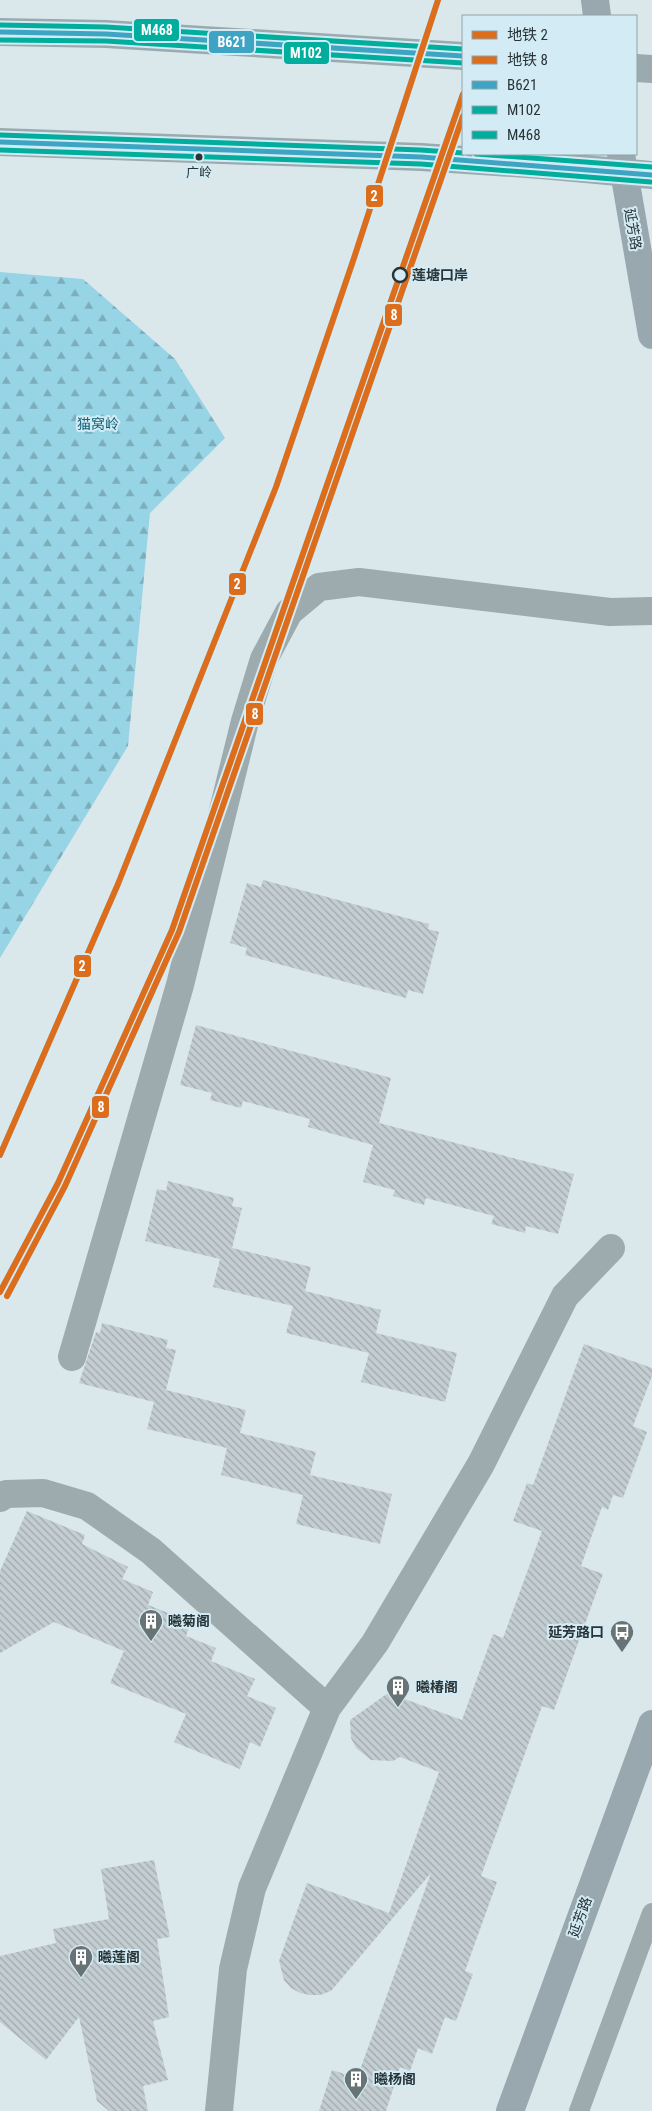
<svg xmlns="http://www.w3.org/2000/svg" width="652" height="2111" viewBox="0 0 652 2111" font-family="'Roboto Condensed','Noto Sans SC',sans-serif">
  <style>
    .forest { fill: url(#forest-firs) }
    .building { fill: url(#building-back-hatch) }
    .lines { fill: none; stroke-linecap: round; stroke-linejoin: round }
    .service { stroke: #9daaae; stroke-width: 20 }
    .minor { stroke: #9daaae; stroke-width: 28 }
    .secondary { stroke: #99a8ae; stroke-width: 28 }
    .trunk { stroke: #9aaaae; stroke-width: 28 }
    .trunk-bridge { stroke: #9aaaae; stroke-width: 28 }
    .bus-1-casing { stroke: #d2ebf4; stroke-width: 9 }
    .bus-2-casing { stroke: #d2ebf4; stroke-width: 9 }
    .bus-3-casing { stroke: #d2ebf4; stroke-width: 9 }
    .bus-1 { stroke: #3ea4c3; stroke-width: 5 }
    .bus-2 { stroke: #01ad9c; stroke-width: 5 }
    .bus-3 { stroke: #01ad9c; stroke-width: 5 }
    .metro-1-casing { stroke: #d2ebf4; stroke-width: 10 }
    .metro-2-casing { stroke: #d2ebf4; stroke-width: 10 }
    .metro-1 { stroke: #db6d1c; stroke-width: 6 }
    .metro-2 { stroke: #db6d1c; stroke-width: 6 }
    .bus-dot { fill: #2a3437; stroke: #d2ebf4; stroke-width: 2 }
    .stop-dot { fill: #d2ebf4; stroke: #2a3437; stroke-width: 2.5 }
    .labels { text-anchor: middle; stroke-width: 4; stroke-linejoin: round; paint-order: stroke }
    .bus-label { font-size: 13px; fill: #2a3437; stroke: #d2ebf4 }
    .street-label { font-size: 14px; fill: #2a3437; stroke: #d2ebf4 }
    .stop-label { font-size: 14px; font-weight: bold; fill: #2a3437; stroke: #d2ebf4; text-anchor: start }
    .park-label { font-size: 14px; fill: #116277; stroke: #d2ebf4 }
    .poi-label { font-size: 14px; font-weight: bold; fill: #2a3437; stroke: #d2ebf4; text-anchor: start }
    .line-badge { stroke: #d2ebf4; stroke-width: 2 }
    .badge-label { font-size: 14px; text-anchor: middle; font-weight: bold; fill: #fff }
  </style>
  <defs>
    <pattern id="forest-firs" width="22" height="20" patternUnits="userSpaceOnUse" patternTransform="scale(1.25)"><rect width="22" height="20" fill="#97d4e6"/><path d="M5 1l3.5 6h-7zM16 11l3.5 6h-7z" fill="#7badbb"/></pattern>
    <pattern id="building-back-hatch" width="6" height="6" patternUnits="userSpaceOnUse" patternTransform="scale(1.25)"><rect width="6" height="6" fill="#c4ced2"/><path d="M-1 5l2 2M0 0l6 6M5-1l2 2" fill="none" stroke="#9fa8ab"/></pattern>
  </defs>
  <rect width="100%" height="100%" fill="#dae8ec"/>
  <path class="forest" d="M0 272 83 279 175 359 225 438 150 513 128 746 0 958Z"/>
  <path class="building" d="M263 880 429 924 428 929 439 932 423 994 408 990 406 998 245 955 247 948 230 943 247 883 261 887Z
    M196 1025 391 1078 379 1123 574 1174 558 1234 526 1226 525 1233 491 1224 494 1216 426 1198 424 1205 393 1196 395 1190 363 1182 373 1145 308 1127 310 1119 243 1101 241 1108 210 1100 212 1093 180 1085Z
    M168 1181 234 1198 232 1206 242 1208 232 1248 311 1267 305 1291 381 1310 376 1333 457 1353 445 1402 361 1382 369 1353 286 1333 293 1306 213 1287 220 1259 145 1241 157 1189 166 1191Z
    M102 1323 168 1340 166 1348 176 1350 166 1390 246 1410 240 1433 316 1452 310 1475 392 1494 380 1544 296 1524 303 1495 221 1475 227 1448 147 1429 154 1402 79 1383 96 1332 100 1333Z
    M584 1344 652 1368V1376L633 1426 647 1432 623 1498 613 1495 608 1510 602 1507 581 1566 603 1574 554 1710 542 1706 481 1876 497 1882 465 1971 473 1974 456 2021 445 2017 432 2054 418 2048 410 2071 400 2067 386 2111H319L332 2070 357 2078 431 1873 331 1991 320 1995H310L300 1993 291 1988 284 1980 279 1961 307 1883 389 1913 439 1772 400 1757 393 1761 371 1760 356 1748 351 1738 350 1720 388 1693 462 1720 493 1634 503 1638 542 1531 513 1521 527 1483 533 1485Z
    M27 1511 85 1535 82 1544 128 1567 122 1579 153 1592 148 1605 191 1622 186 1636 216 1648 211 1661 255 1679 247 1696 276 1708 260 1747 250 1742 240 1769 174 1742 186 1714 110 1683 124 1651 54 1622 0 1653V1571Z
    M154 1860 170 1937 157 1939 169 2017 153 2021 168 2080 143 2086 148 2111H109L97 2101 79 2017 46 2060 0 2022V1956L56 1943 53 1929 109 1919 101 1869Z"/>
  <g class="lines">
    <path class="service" d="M579 2111 652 1913"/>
    <path class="minor" d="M72 1357 180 985 245 721 264 659 289 612 319 587 359 582 610 612 652 611
      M0 1498 6 1494 43 1493 87 1506 151 1551 327 1708
      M219 2111 233 1969 252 1888 327 1708 375 1643 481 1464 565 1296 611 1248"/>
    <path class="secondary" d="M595 0 597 16
      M621 154 652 335
      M510 2111 652 1724"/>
    <path class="trunk" d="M0 32 106 34 463 56
      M636 68 652 69
      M0 142 421 157 541 165"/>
    <path class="trunk-bridge" d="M541 165 652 175"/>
    <g class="bus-1-casing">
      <path id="bus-1" d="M0 32 106 34 463 56
        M0 142 421 157 652 175"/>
    </g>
    <g class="bus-2-casing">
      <path id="bus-2" d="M0 40 106 41 463 63
        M0 150 421 164 651 182"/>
    </g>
    <g class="bus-3-casing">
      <path id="bus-3" d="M0 25 106 27 463 49
        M0 135 421 150 463 153
        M476 154 652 167"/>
    </g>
    <use href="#bus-1" class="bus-1"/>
    <use href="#bus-2" class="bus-2"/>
    <use href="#bus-3" class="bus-3"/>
    <g class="metro-1-casing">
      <path id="metro-1" d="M0 1155 118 884 276 487 354 258 438 0
        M0 1292 58 1183 172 930 463 94"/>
    </g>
    <g class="metro-2-casing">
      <path id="metro-2" d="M7 1296 65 1186 179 932 463 116"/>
    </g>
    <use href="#metro-1" class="metro-1"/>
    <use href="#metro-2" class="metro-2"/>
  </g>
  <defs>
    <g id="building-pin" transform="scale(1.25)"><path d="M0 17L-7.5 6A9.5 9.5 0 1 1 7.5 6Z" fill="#687376" stroke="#d2ebf4"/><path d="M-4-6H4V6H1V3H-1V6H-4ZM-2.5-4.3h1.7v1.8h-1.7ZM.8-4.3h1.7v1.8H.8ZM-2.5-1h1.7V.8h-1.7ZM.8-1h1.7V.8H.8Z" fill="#fff"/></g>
    <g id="bus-pin" transform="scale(1.25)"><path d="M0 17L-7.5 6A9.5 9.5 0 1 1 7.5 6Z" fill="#687376" stroke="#d2ebf4"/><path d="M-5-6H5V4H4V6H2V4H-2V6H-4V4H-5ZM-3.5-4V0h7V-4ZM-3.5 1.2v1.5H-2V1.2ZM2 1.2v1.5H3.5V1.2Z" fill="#fff"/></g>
  </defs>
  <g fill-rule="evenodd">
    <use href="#building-pin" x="151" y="1621"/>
    <use href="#bus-pin" x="622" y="1632"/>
    <use href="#building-pin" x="398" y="1687"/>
    <use href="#building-pin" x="81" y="1957"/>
    <use href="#building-pin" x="356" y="2079"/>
  </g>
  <circle class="bus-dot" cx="199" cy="157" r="4.5"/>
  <circle class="stop-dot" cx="400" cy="275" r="7"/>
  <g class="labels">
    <g class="bus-label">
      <text x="199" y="177">广岭</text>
    </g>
    <g class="street-label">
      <text transform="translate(633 229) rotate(80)" y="5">延芳路</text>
      <text transform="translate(580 1917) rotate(-70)" y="5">延芳路</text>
    </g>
    <g class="stop-label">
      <text x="412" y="280">莲塘口岸</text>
    </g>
    <g class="park-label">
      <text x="98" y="429">猫窝岭</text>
    </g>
    <g class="poi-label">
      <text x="168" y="1626">曦菊阁</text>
      <text x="604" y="1637" text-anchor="end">延芳路口</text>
      <text x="416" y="1692">曦椿阁</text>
      <text x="98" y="1962">曦莲阁</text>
      <text x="374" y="2084">曦杨阁</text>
    </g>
  </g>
  <g class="line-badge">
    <rect x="133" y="18" width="47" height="24" rx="5" fill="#01ad9c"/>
    <rect x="208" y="30" width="47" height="24" rx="5" fill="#3ea4c3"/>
    <rect x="283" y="41" width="47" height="24" rx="5" fill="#01ad9c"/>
    <rect x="365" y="184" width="19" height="24" rx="5" fill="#db6d1c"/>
    <rect x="384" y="303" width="19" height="24" rx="5" fill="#db6d1c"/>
    <rect x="228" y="572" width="19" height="24" rx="5" fill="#db6d1c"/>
    <rect x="245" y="702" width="19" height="24" rx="5" fill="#db6d1c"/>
    <rect x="73" y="954" width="19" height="24" rx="5" fill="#db6d1c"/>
    <rect x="91" y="1095" width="19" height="24" rx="5" fill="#db6d1c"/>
  </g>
  <g class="badge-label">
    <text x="157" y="35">M468</text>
    <text x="232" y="47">B621</text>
    <text x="306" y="58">M102</text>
    <text x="374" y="201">2</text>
    <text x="394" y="320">8</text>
    <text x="237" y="589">2</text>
    <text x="255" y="719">8</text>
    <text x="82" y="971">2</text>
    <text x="101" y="1112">8</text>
  </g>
  <rect x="462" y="15" width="175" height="140" fill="#d2ebf4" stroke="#8fa2a8"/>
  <rect x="472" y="31" width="25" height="8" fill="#db6d1c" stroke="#8fa2a8"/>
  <text x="507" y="40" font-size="15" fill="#2a3437">地铁 2</text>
  <rect x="472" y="56" width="25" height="8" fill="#db6d1c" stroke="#8fa2a8"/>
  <text x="507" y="65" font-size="15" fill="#2a3437">地铁 8</text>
  <rect x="472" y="81" width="25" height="8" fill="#3ea4c3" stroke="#8fa2a8"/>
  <text x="507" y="90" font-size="15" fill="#2a3437">B621</text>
  <rect x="472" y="106" width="25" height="8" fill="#01ad9c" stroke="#8fa2a8"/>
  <text x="507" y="115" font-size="15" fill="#2a3437">M102</text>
  <rect x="472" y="131" width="25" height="8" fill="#01ad9c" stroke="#8fa2a8"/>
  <text x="507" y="140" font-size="15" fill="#2a3437">M468</text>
</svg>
